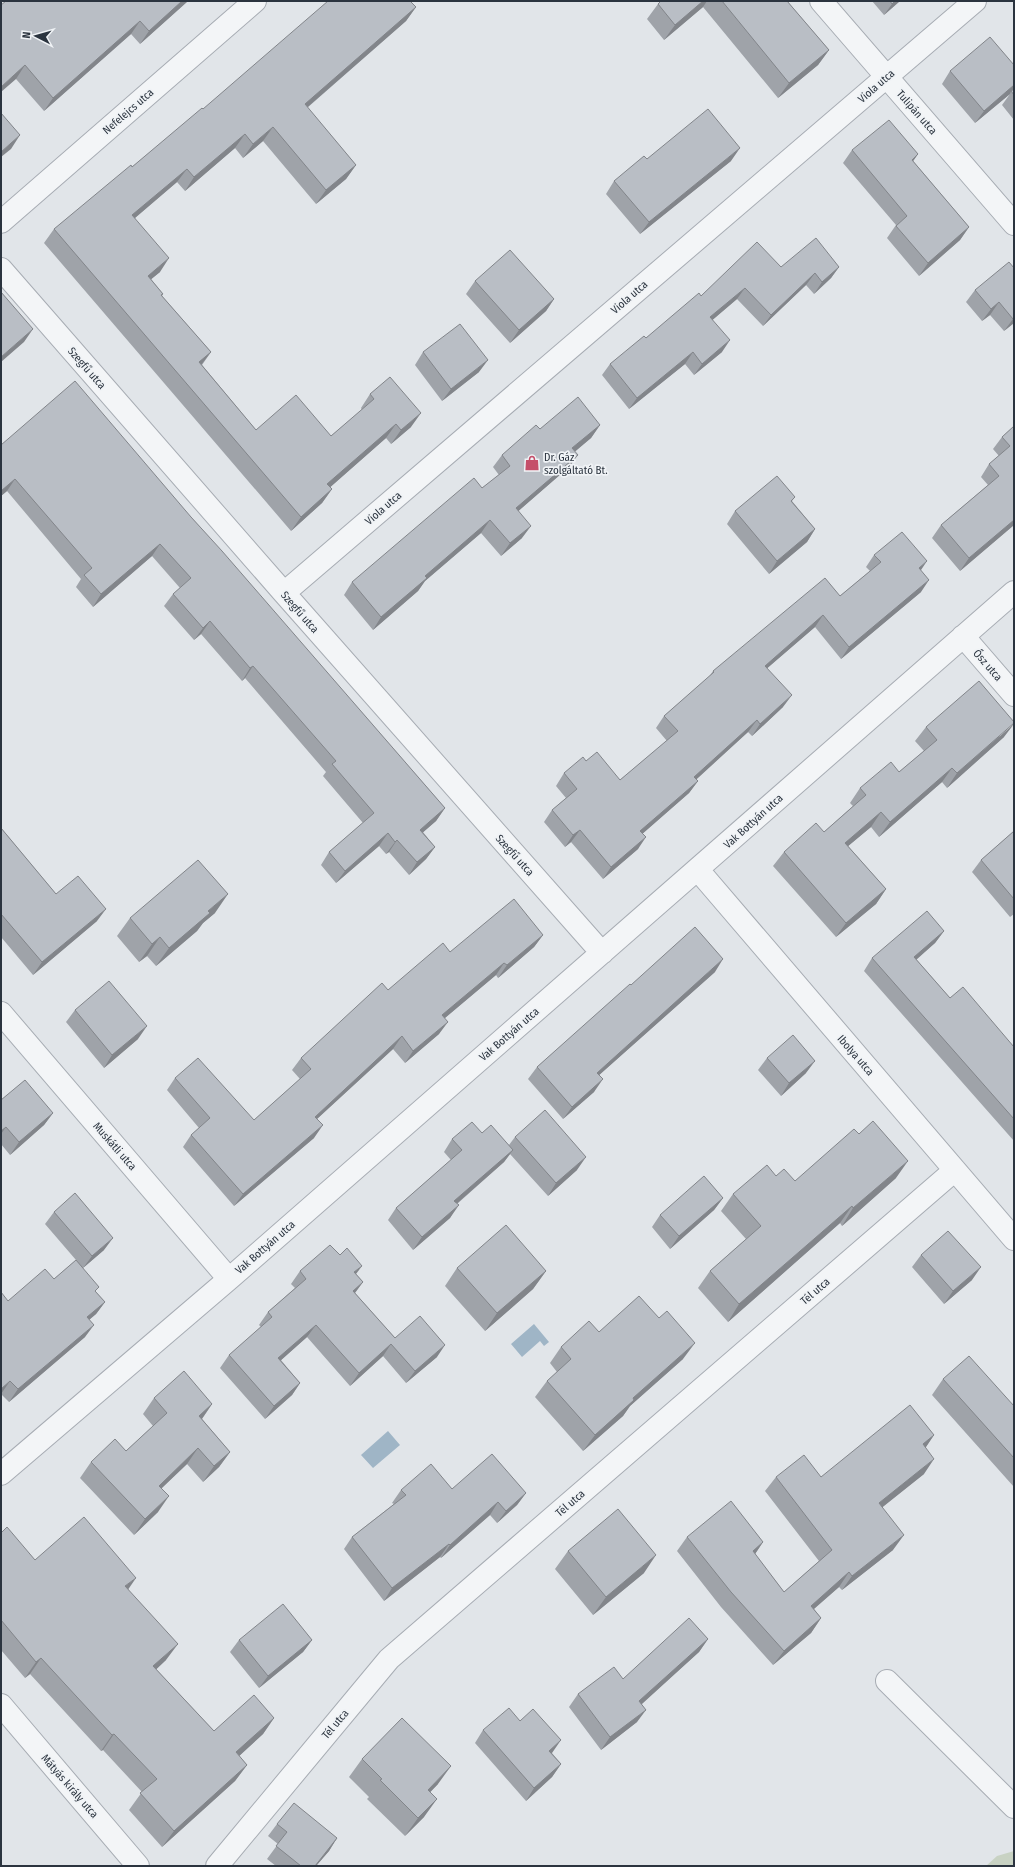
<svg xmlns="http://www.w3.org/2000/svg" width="1015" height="1867" viewBox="0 0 1015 1867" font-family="'Fira Sans Condensed',sans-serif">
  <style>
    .green { fill: #c8d2c3 }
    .water { fill: #9fb5c6 }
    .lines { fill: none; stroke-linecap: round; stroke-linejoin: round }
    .street-casing { stroke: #a7acb3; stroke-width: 24 }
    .street { stroke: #f3f5f7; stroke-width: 22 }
    .wall { fill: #9fa3a9 }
    .shaded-wall { fill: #82858a }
    .building { fill: #b9bec5; stroke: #82858a }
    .labels { text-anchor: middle; stroke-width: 3.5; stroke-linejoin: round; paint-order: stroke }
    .street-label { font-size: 11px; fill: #2b343f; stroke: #f0f3f6 }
    .poi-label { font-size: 11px; fill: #2b343f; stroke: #f0f3f6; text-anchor: start }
  </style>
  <rect width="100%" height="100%" fill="#e1e5e9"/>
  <path class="green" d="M1014 1851V1866H986L997 1856Z"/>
  <path class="water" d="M534 1324 549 1342 544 1346 540 1341 522 1357 511 1344Z
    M388 1431 400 1445 373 1468 361 1455Z"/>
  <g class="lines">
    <g class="street-casing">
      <path id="street" d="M821 1 1014 224
        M1 222 255 1
        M1 269 284 593 602 953
        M284 593 975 1
        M963 636 1014 695
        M698 870 1014 1239
        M1 1013 229 1279
        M1 1474 229 1279 1014 592
        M887 1681 1014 1807
        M1 1705 138 1866
        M217 1866 389 1659 955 1170"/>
    </g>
    <use href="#street" class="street"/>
  </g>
  <path class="wall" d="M6 1H188L140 44 131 34 44 111 16 79Z
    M661 1H787L829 50 818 65 778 98 703 7 664 40 647 19 658 4Z
    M872 1H900L884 15Z
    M416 7 406 21 307 108 356 165 346 179 316 204 263 141 243 158 235 148 185 191 177 182 135 218 160 272 151 279 163 294 162 296 211 352 202 365 256 430 331 436 362 410 361 408 370 394 411 427 391 444 386 438 330 487 332 489 322 503 291 531 44 243 54 229 132 167 203 109Z
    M1014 65V120L1002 105 1010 94 975 123 942 84 950 71Z
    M852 150 918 154 913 161 969 227 960 240 919 276 887 238 896 225 843 163Z
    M647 159 731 161 640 234 606 194 614 181Z
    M781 267H839L831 278 814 294 806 285 763 326 737 299 712 320 722 352 694 375 685 364 629 409 602 375 610 364 646 338 701 296Z
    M1014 268V323L1004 331 990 315 982 321 966 302 975 290Z
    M475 281 554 299 546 311 510 343 466 294Z
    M423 352 479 372 442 401 415 365Z
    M600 425 591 438 575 451 569 467 518 511 522 538 501 556 481 533 425 581 418 591 373 630 344 595 352 582 482 488 499 475 493 467 502 455 540 429Z
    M1014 426V525L960 571 932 538 941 525 988 485 981 477 989 464 999 456 993 449 1002 437Z
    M1 445 191 517 445 808 436 821 423 832 435 847 426 859 409 875 389 852 386 854 379 846 336 883 321 865 329 852 363 823 323 776 326 772 245 678 242 681 201 634 194 640 164 606 173 594 180 588 152 556 93 607 76 587 81 579 7 491 1 496Z
    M795 497 792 501 815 529 807 542 769 574 727 524 735 511Z
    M874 555 921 571V592L841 659 815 627 767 668 783 707 752 736 748 732 696 779 698 781 689 793 643 833 638 849 603 879 571 842 565 847 544 822 552 810 566 798 556 786 564 773 586 761 620 780 667 741 656 728 664 716 709 677 713 671 840 596 870 571 866 567Z
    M926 727 1004 737 947 788 942 782 879 837 871 827 848 846 886 889 876 904 836 937 773 866 784 852 824 832 853 806 850 803 860 788 899 772 924 751 915 741Z
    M1 828 56 894 97 921 33 975 1 937Z
    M1014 831V914L1010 917 972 872 981 860Z
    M215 913 203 923 197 931 156 966 147 956 139 962 117 936 130 918Z
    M944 931 935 943 916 959 950 998 1014 1047V1141L864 971 872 958Z
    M543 935 534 947 498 978 496 975 445 1018 439 1034 405 1063 393 1049 317 1119 314 1138 234 1206 183 1147 191 1135 199 1128 167 1090 175 1078 254 1120 300 1079 292 1070 301 1058 388 990 450 952Z
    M715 972 599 1075 594 1092 563 1119 528 1079 537 1067 631 985Z
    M75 1010 138 1039 104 1068 66 1022Z
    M767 1058 806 1073 781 1096 758 1070Z
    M1 1100 53 1113 44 1125 10 1155 1 1144Z
    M482 1133 509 1145 515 1137 577 1170 548 1196 510 1154 504 1162 457 1204 450 1218 413 1250 388 1220 396 1208 451 1160 444 1152 452 1139Z
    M776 1176 795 1181 896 1178 842 1226 840 1223 728 1322 698 1288 710 1271 746 1239 721 1211 733 1194Z
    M723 1198 714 1210 670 1249 652 1227 660 1215Z
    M54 1212 104 1250 83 1268 96 1292 105 1302 96 1314 89 1320 85 1337 9 1402 1 1394 8 1301 54 1279 76 1260 45 1224Z
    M921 1255 972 1280 944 1304 912 1267Z
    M457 1268 546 1271 533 1289 485 1331 445 1286Z
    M300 1271 356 1274 363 1282 355 1293 395 1338 437 1357 406 1383 383 1356 350 1386 307 1337 281 1360 300 1383 292 1395 265 1419 220 1368 229 1355 261 1327 259 1325 268 1312 295 1288 291 1284Z
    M659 1318 683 1359 630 1406 623 1416 583 1451 535 1397 547 1381 557 1372 550 1363 561 1347 599 1332Z
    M943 1379 1014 1406V1487L932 1395Z
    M154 1398 212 1404 202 1419 230 1452 219 1467 203 1482 187 1464 162 1488 158 1512 134 1535 80 1478 91 1462 126 1451 153 1426 143 1414Z
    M934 1435 925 1448 924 1474 882 1507 893 1550 842 1590 839 1587 814 1609 821 1618 811 1633 773 1665 721 1607 677 1551 687 1537 763 1542 755 1554 784 1592 819 1561 765 1491 776 1477H821Z
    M452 1489 526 1493 517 1505 497 1523 490 1515 441 1558 440 1557 384 1601 344 1549 352 1537 394 1504 392 1503 401 1490Z
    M1 1533 35 1560 128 1589 166 1660 156 1669 214 1731 274 1718 263 1734 239 1756 247 1765 235 1781 162 1847 129 1810 142 1792 103 1750 101 1751 30 1674 25 1678 1 1650Z
    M568 1551 644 1573 593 1615 555 1569Z
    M708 1639 699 1652 641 1704 637 1722 601 1750 569 1707 578 1694 623 1679Z
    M239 1640H312L303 1652 259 1688 230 1652Z
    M520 1721 552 1753 561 1764 552 1777 526 1801 475 1743 483 1730Z
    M362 1759 438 1784 430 1792 424 1817 405 1836 367 1799 369 1797 349 1777Z
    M277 1824 337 1838 329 1851 316 1866H276L267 1859 278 1844 268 1836Z"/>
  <path class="shaded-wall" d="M182 1H188L140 44 149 31Z
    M703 1H707L703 7 664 40 675 25Z
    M895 1H900L884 15 892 4Z
    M416 7 406 21 295 118 305 104Z
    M140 21 131 34 44 111 53 98Z
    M829 50 818 65 778 98 789 83Z
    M25 65 16 79 1 92V87Z
    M1014 85V90L1011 91 1010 94 975 123 984 111Z
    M273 127 263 141 243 158 253 144Z
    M245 134 235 148 185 191 194 177Z
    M20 135 11 149 1 157V152Z
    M740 148 731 161 640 234 649 222Z
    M918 154 909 167 912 160Z
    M356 165 346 179 316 204 326 190Z
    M187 169 177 182 122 229 132 215Z
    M969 227 960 240 919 276 928 263Z
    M169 258 160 272 138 290 148 276Z
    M839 267 831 278 814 294 822 282Z
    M815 273 806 285 763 326 771 315Z
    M745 288 737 299 702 329 710 317Z
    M554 299 546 311 510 343 519 330Z
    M999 302 990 315 982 321 991 309Z
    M1014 318V323L1004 331 1013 319Z
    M33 329 24 342 1 362V357Z
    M730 340 722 352 694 375 702 364Z
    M211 352 201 365 199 362Z
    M693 352 685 364 629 409 637 398Z
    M488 360 479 372 442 401 451 389Z
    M421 413 411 427 391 444 401 430Z
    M396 424 386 438 318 498 327 484Z
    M600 425 591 438 564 461 572 448Z
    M578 455 569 467 507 521 516 508Z
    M15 479 7 491 1 496V491Z
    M332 489 322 503 291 531 301 517Z
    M490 520 481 533 425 581 418 591 373 630 381 617 425 576Z
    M1014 520V525L960 571 969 558Z
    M531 526 522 538 501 556 510 543Z
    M815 529 807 542 769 574 777 561Z
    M160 544 152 556 93 607 101 594Z
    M927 561 919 573V568Z
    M929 580 921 592 841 659 849 647Z
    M823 615 815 627 756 678 765 666Z
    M210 621 201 634 194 640 203 628Z
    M253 666 245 678 242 681 250 668Z
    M792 695 783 707 752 736 760 724Z
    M757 720 748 732 686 789 694 777Z
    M1014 724 1004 737 947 788 957 773Z
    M952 768 942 782 879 837 890 822Z
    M698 781 689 793 632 843 640 831Z
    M445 808 436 821 412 842 420 830Z
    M881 812 871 827 835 857 845 843Z
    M580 830 571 842 565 847 573 835Z
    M388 833 379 846 336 883 345 871Z
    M646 837 638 849 603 879 611 867Z
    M397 840 389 852 386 854 395 842Z
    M435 847 426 859 409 875 417 862Z
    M886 889 876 904 836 937 846 923Z
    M228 894 215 913 203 923 197 931 156 966 169 948 208 911Z
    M106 909 97 921 33 975 42 962Z
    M944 931 935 943 906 969 914 957Z
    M543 935 534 947 498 978 507 965Z
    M160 937 147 956 139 962 152 944Z
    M723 959 715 972 588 1085 597 1073Z
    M504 963 496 975 433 1028 442 1015Z
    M448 1022 439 1034 405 1063 413 1051Z
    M147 1026 138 1039 104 1068 112 1055Z
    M402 1036 393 1049 306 1129 315 1117Z
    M815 1061 806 1073 781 1096 789 1083Z
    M603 1079 594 1092 563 1119 572 1107Z
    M53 1113 44 1125 10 1155 19 1142Z
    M323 1125 314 1138 234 1206 243 1194Z
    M6 1127 1 1134V1131Z
    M513 1150 504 1162 446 1213 454 1201Z
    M586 1157 577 1170 548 1196 556 1183Z
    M908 1161 896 1178 842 1226 853 1208Z
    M723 1198 714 1210 670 1249 679 1236Z
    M459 1205 450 1218 413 1250 422 1237Z
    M852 1206 840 1223 728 1322 739 1304Z
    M113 1238 104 1250 83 1268 92 1256Z
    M362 1266 353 1278 354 1272Z
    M981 1267 972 1280 944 1304 953 1291Z
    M546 1271 533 1289 485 1331 497 1313Z
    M363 1282 354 1294 353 1291Z
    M105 1302 96 1314 78 1329 87 1317Z
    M94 1325 85 1337 9 1402 18 1389Z
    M316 1325 307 1337 270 1370 278 1358Z
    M695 1343 683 1359 630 1406 623 1416 583 1451 595 1435 633 1398Z
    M391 1344 383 1356 350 1386 359 1373Z
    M445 1345 437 1357 406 1383 415 1371Z
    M10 1381 1 1394V1389Z
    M300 1383 292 1395 265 1419 274 1406Z
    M212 1404 201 1420 199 1416Z
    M934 1435 924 1450 923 1444Z
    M198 1448 187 1464 148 1501 159 1486Z
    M230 1452 219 1467 203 1482 214 1466Z
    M934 1459 924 1474 869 1518 879 1503Z
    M526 1493 517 1505 497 1523 506 1511Z
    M169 1496 158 1512 134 1535 145 1519Z
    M498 1502 490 1515 441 1558 450 1545Z
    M904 1535 893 1550 842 1590 852 1576Z
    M763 1542 753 1557V1551Z
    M449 1544 440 1557 384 1601 392 1588Z
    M656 1555 644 1573 593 1615 606 1597Z
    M849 1572 839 1587 800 1621 811 1606Z
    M136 1578 125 1594V1586Z
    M821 1618 811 1633 773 1665 784 1651Z
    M708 1639 699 1652 631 1714 639 1701Z
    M312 1640 303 1652 259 1688 268 1676Z
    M178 1644 166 1660 142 1683 153 1666Z
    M41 1658 30 1674 25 1678 36 1662Z
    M646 1710 637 1722 601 1750 610 1737Z
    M274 1718 263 1734 225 1769 236 1752Z
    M114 1734 103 1750 101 1751 112 1735Z
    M561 1740 552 1753 541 1763 549 1751Z
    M561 1764 552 1777 526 1801 534 1788Z
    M247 1765 235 1781 162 1847 174 1831Z
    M451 1766 438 1784 415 1808 428 1790Z
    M437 1799 424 1817 405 1836 418 1818Z
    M337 1838 329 1851 316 1866H315Z"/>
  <path class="building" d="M6 1H182L149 31 140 21 53 98 25 65 1 87V5Z
    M328 1H410L416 7 305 104 356 165 326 190 273 127 253 144 245 134 194 177 187 169 132 215 169 258 148 276 163 294 161 295 211 352 199 362 256 430 296 395 331 436 374 399 370 394 390 377 421 413 401 430 396 424 327 484 332 489 301 517 54 229 131 165 132 167 202 108 203 109Z
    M661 1H703L675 25 658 4Z
    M722 1H787L829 50 789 83Z
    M890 1H895L892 4Z
    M990 37 1014 65V85L984 111 950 71Z
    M1014 89V95L1011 91Z
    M708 109 740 148 649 222 614 181 644 156 647 159Z
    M1 113 20 135 1 152Z
    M889 120 918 154 912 160 969 227 928 263 896 226 907 216 852 150Z
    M816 238 839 267 822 282 815 273 771 315 745 288 710 317 730 340 702 364 693 352 637 398 610 364 644 336 646 338 699 293 701 296 757 242 781 267Z
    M510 250 554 299 519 330 475 281Z
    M1009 262 1014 268V318L1013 319 999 302 991 309 975 290Z
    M1 292 33 329 1 357Z
    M460 324 488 360 451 389 423 352Z
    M75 381 191 517 222 551 445 808 420 830 435 847 417 862 397 840 395 842 388 833 345 871 329 852 374 813 332 764 336 761 253 666 250 668 210 621 203 628 173 594 191 578 160 544 101 594 84 575 92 568 15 479 1 491V445Z
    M578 397 600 425 572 448 578 455 516 508 531 526 510 543 490 520 425 576 427 578 381 617 352 582 474 478 482 488 510 466 502 455 536 425 540 429Z
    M1014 426V520L969 558 941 525 999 476 989 464 1010 446 1002 437Z
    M777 476 795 497 791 501 815 529 777 561 735 511Z
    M902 532 927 561 919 568 929 580 849 647 823 615 765 666 792 695 760 724 757 720 694 777 698 781 640 831 646 837 611 867 580 830 573 835 552 810 577 789 564 773 583 757 586 761 597 752 620 780 678 731 664 716 714 672 713 671 825 578 840 596 881 562 874 555Z
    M979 681 1014 722V723L957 773 952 768 890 822 881 812 845 843 886 889 846 923 784 852 816 823 824 832 866 795 860 788 891 762 899 772 937 740 926 727Z
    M1 828 56 894 78 876 106 909 42 962 1 914Z
    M1014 831V899L981 860Z
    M198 860 228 894 208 911 210 913 169 948 160 937 152 944 130 918Z
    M514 899 543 935 507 965 504 963 442 1015 448 1022 413 1051 402 1036 315 1117 323 1125 243 1194 191 1135 210 1118 175 1078 198 1058 254 1120 311 1069 301 1058 382 983 388 990 443 943 450 952Z
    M927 911 944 931 914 957 950 998 963 987 1014 1047V1119L872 958Z
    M695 927 723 959 597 1073 603 1079 572 1107 537 1067 630 984 631 985Z
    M109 981 147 1026 112 1055 75 1010Z
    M793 1035 815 1061 789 1083 767 1058Z
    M25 1080 53 1113 19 1142 6 1127 1 1131V1100Z
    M545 1110 586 1157 556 1183 515 1137Z
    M873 1121 908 1161 853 1208 852 1206 739 1304 710 1271 761 1226 733 1194 767 1165 776 1176 784 1169 795 1181 854 1129 859 1134Z
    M472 1122 482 1133 491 1125 513 1150 454 1201 459 1205 422 1237 396 1208 462 1150 452 1139Z
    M704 1176 723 1198 679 1236 660 1215Z
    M75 1193 113 1238 92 1256 54 1212Z
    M506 1225 546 1271 497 1313 457 1268Z
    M948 1231 981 1267 953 1291 921 1255Z
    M330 1245 340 1255 347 1248 362 1266 354 1272 363 1282 353 1291 395 1338 420 1316 445 1345 415 1371 391 1344 359 1373 316 1325 278 1358 300 1383 274 1406 229 1355 272 1317 268 1312 306 1279 300 1271Z
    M76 1260 99 1287 95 1291 105 1302 87 1317 94 1325 18 1389 10 1381 1 1389V1292L8 1301 45 1269 54 1279Z
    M639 1296 659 1318 667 1311 695 1343 633 1398 634 1400 595 1435 547 1381 571 1359 561 1347 589 1321 599 1332Z
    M969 1356 1014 1406V1458L943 1379Z
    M184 1371 212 1404 199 1416 230 1452 214 1466 198 1448 159 1486 169 1496 145 1519 91 1462 115 1439 126 1451 167 1413 154 1398Z
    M910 1405 934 1435 923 1444 934 1459 879 1503 904 1535 852 1576 849 1572 811 1606 821 1618 784 1651 731 1592 687 1537 731 1501 763 1542 753 1551 784 1592 832 1550 776 1477 804 1455 821 1477Z
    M492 1454 526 1493 506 1511 498 1502 450 1545 449 1544 392 1588 352 1537 406 1495 401 1490 431 1464 452 1489Z
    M618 1509 656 1555 606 1597 568 1551Z
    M84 1517 136 1578 125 1586 178 1644 153 1666 214 1731 254 1695 274 1718 236 1752 247 1765 174 1831 140 1793 157 1779 114 1734 112 1735 41 1658 36 1662 1 1620V1533L7 1527 35 1560Z
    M283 1604 312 1640 268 1676 239 1640Z
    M689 1618 708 1639 639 1701 646 1710 610 1737 578 1694 614 1667 623 1679Z
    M509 1708 520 1721 533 1709 561 1740 549 1751 561 1764 534 1788 483 1730Z
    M402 1718 451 1766 428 1790 437 1799 418 1818 380 1780 382 1779 362 1759Z
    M294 1803 337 1838 315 1866H301L276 1846 287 1832 277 1824Z"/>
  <defs>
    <g id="shop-bare" transform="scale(1.2)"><path d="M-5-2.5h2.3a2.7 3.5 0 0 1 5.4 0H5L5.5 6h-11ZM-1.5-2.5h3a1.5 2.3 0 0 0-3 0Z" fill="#c54f6a" stroke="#f0f3f6" stroke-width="2.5" paint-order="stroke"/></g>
  </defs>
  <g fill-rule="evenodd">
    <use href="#shop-bare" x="532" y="463"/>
  </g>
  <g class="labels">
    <g class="street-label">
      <text transform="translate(876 86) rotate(-41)" y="4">Viola utca</text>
      <text transform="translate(128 111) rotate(-41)" y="4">Nefelejcs utca</text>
      <text transform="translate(917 112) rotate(49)" y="4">Tulipán utca</text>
      <text transform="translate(629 297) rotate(-41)" y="4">Viola utca</text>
      <text transform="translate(87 368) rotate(49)" y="4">Szegfű utca</text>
      <text transform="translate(383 508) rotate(-41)" y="4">Viola utca</text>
      <text transform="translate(300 612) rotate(49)" y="4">Szegfű utca</text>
      <text transform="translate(988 665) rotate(49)" y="4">Ősz utca</text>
      <text transform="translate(753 821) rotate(-42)" y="4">Vak Bottyán utca</text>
      <text transform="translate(515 855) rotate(48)" y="4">Szegfű utca</text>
      <text transform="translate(509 1034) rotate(-41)" y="4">Vak Bottyán utca</text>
      <text transform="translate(856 1055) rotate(49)" y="4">Ibolya utca</text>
      <text transform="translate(115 1146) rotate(49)" y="4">Muskátli utca</text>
      <text transform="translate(265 1247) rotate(-41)" y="4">Vak Bottyán utca</text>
      <text transform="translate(815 1291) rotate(-41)" y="4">Tél utca</text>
      <text transform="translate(570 1503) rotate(-41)" y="4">Tél utca</text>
      <text transform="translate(335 1724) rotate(-50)" y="4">Tél utca</text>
      <text transform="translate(70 1786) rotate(49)" y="4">Mátyás király utca</text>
    </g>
    <g class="poi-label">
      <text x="544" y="461">Dr. Gáz<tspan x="544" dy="13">szolgáltató Bt.</tspan></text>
    </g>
  </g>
  <rect width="1015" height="1867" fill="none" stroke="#2b343f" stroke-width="4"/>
  <g transform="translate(36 36) rotate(276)" stroke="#f0f3f6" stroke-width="3" paint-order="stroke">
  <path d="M0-3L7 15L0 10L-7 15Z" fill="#2b343f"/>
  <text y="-6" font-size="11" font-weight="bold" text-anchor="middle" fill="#2b343f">N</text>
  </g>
</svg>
